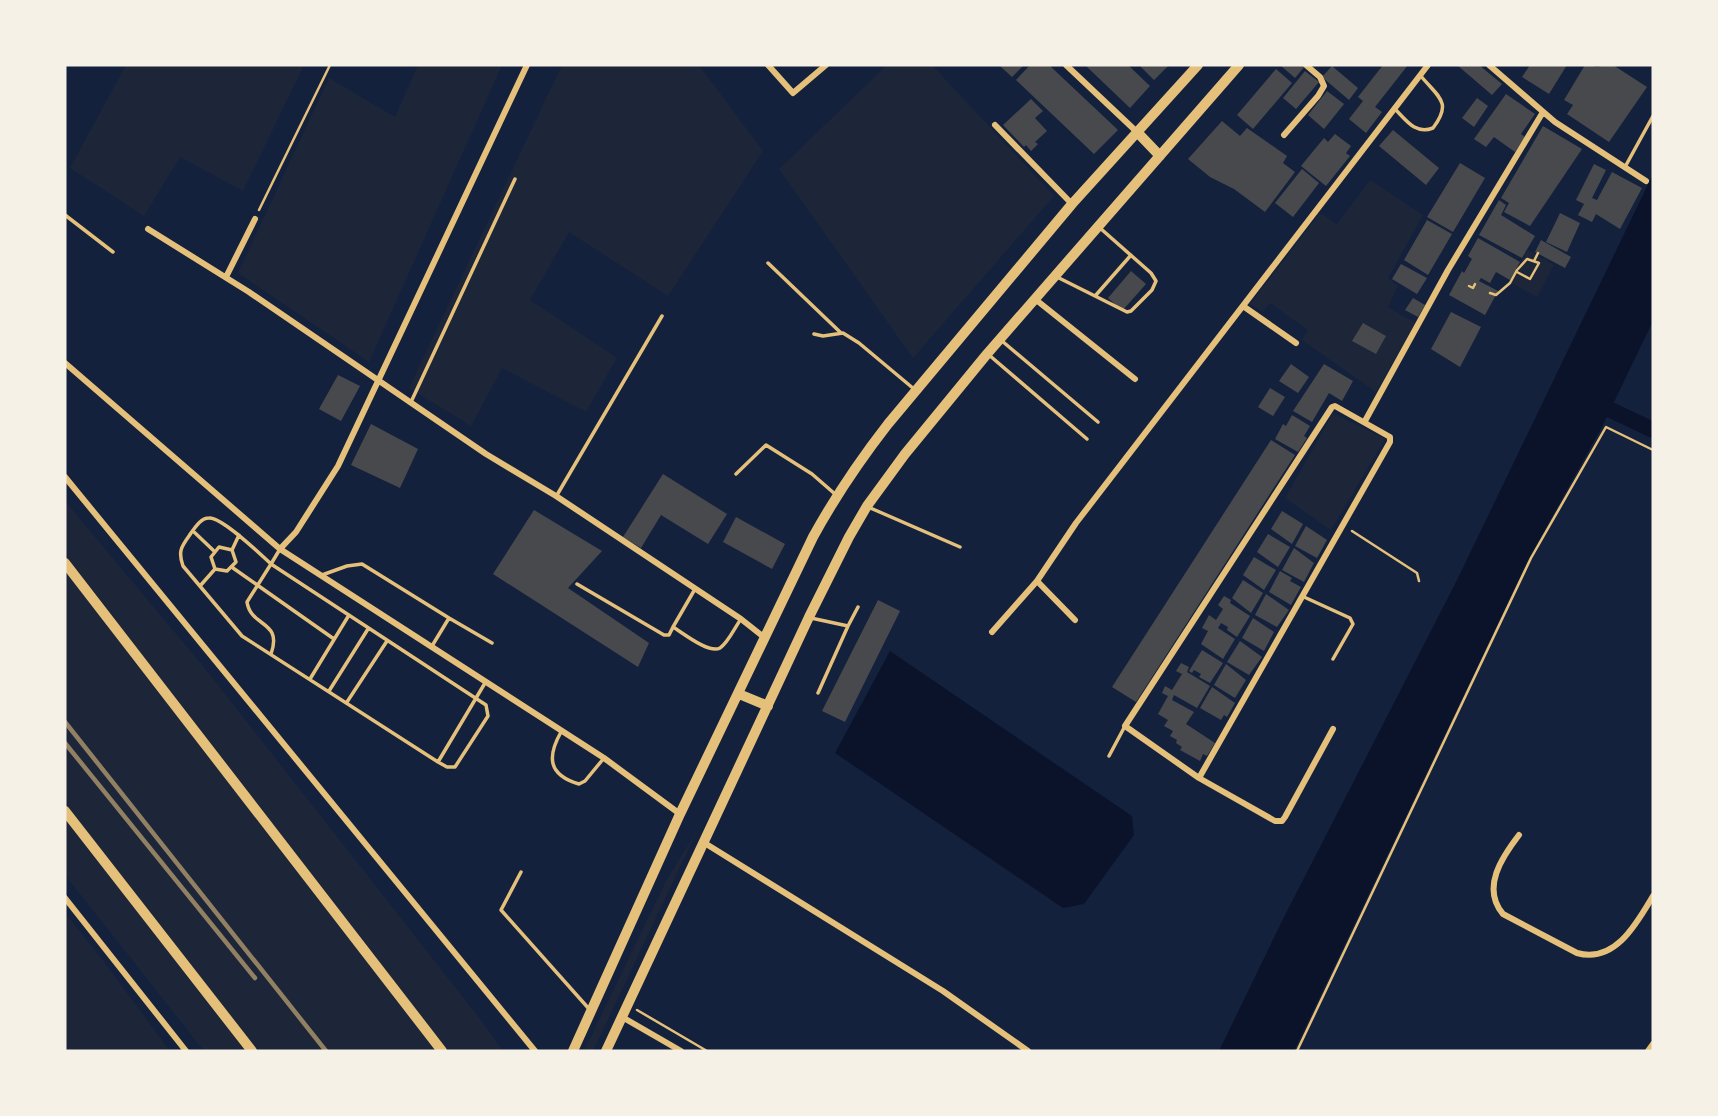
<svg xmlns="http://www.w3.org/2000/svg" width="1718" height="1116" viewBox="0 0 1718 1116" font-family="'DejaVu Sans',sans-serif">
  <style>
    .green { fill: #1d2539 }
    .water { fill: #0b132b }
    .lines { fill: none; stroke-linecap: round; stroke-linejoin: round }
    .canal { stroke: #0b132b; stroke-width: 16 }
    .building { fill: #48494c }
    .path { stroke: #e5c07b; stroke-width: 2.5 }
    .service { stroke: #e5c07b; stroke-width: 3.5 }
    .minor { stroke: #e5c07b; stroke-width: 6 }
    .primary { stroke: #e5c07b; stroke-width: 10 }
    .trunk { stroke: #e5c07b; stroke-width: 10 }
    .rail { stroke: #918062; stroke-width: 4.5 }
  </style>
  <rect width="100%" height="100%" fill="#14213d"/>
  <path class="green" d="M126 65H304L243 191 180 157 144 216 70 168Z
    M418 65H502L369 362 238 273 329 78 395 117Z
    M562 65H699L763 151 668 296 569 232 530 300 617 358 586 412 502 368 471 426 409 388Z
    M887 65H932L1054 196 913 358 779 169Z
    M1370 180 1423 215 1388 278 1398 286 1388 307 1415 323 1376 392 1302 340 1308 330 1270 303 1263 312 1250 304 1320 213 1337 224Z
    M1528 250 1554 265 1537 297 1509 282Z
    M1333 413 1385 439 1331 530 1285 498Z
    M65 501 203 666 484 1024 503 1051H204L65 875Z
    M698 829 593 1051H584L666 881Z
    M65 913 102 959 170 1051H65Z"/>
  <path class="water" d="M1653 174V321L1602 427 1529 558 1294 1051H1219L1283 919 1456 582Z
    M890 651 1132 816 1134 835 1084 904 1063 908 835 753Z"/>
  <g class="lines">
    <path class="canal" d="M1592 401 1653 430"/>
  </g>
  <path class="building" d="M999 65H1024L1012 77Z
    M1030 65H1049L1118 130 1094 154 1016 80Z
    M1085 65H1128L1150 86 1130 108Z
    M1139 65H1169L1154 80Z
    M1280 65H1303L1305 66 1295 78Z
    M1383 65H1408L1375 107 1382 112 1366 133 1349 119 1363 101 1358 97Z
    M1457 65H1479L1502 84 1492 95Z
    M1530 65H1567L1549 94 1522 77Z
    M1585 65 1599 67 1600 65H1613L1647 87 1609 142 1567 114 1573 105 1564 100Z
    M1332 66 1358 88 1349 100 1322 77Z
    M1276 69 1292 83 1253 129 1237 115Z
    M1305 71 1319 82 1296 109 1283 98Z
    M1327 91 1344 104 1324 129 1308 115Z
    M1506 94 1535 114 1521 134 1525 137 1515 152 1494 137 1486 147 1474 139Z
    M1477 98 1488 106 1474 127 1462 118Z
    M1031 99 1043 111 1035 118 1047 131 1035 142 1038 144 1031 151 1026 145 1024 147 1003 125Z
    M1222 121 1240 136 1247 128 1287 156 1283 163 1295 172 1265 212 1234 189 1210 177 1188 159Z
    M1543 126 1582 149 1530 226 1504 212 1509 203 1501 198Z
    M1393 130 1439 168 1426 185 1379 146Z
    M1335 134 1351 146 1346 153 1350 156 1326 186 1301 166 1324 138 1328 142Z
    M1460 163 1485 178 1453 232 1427 217Z
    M1594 164 1606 170 1592 198 1597 200 1612 172 1642 188 1620 229 1596 214 1592 222 1578 215 1584 204 1576 200Z
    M1302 169 1319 183 1293 217 1275 203Z
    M1499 200 1506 205 1501 215 1535 236 1522 258 1479 235Z
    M1560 213 1580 223 1567 252 1546 242Z
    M1427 220 1452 234 1428 275 1404 260Z
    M1478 238 1520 262 1510 280 1496 272 1490 283 1481 278 1479 281 1498 291 1485 315 1449 295 1462 271 1464 273 1472 259 1468 256Z
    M1541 240 1571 257 1565 268 1535 252Z
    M1401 264 1427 278 1417 294 1392 279Z
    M1131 271 1146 284 1122 311 1108 298Z
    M1413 298 1425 305 1418 317 1405 310Z
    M1451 312 1481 327 1460 367 1431 349Z
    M1363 323 1386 336 1376 354 1352 341Z
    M1291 364 1309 377 1298 393 1279 381Z
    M1324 364 1353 381 1342 401 1329 393 1312 422 1293 411Z
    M338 375 360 386 341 421 319 409Z
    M1270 388 1285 397 1273 416 1258 407Z
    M1292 415 1310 426 1304 436 1307 438 1298 452 1275 439 1283 424 1286 426Z
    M371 424 418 449 400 488 351 465Z
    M1271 440 1295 455 1136 702 1112 687Z
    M663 474 727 514 708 544 661 515 641 548 623 537Z
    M534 510 602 551 568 588 649 643 638 667 493 574Z
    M1282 511 1303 524 1292 544 1271 529Z
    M736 517 785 544 772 569 723 542Z
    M1306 526 1327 540 1317 558 1295 546Z
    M1268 534 1290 547 1278 567 1257 552Z
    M1294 548 1314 563 1304 582 1282 570Z
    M1254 557 1276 570 1264 590 1243 575Z
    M1280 571 1292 578 1290 581 1301 587 1291 605 1269 592Z
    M1243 580 1263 593 1251 613 1232 598Z
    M1266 594 1289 610 1277 627 1255 615Z
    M1224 596 1231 600 1230 603 1250 616 1237 637 1227 630 1228 627 1221 623 1218 628 1235 639 1223 659 1201 644 1208 631 1202 628 1209 615 1216 620 1223 609 1218 605Z
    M878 600 900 611 845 722 822 711Z
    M1253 618 1274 632 1264 651 1242 638Z
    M1240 641 1262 657 1249 675 1227 662Z
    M1202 650 1223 663 1210 683 1199 677 1201 674 1194 670 1192 673 1189 671Z
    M1181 663 1189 667 1187 672 1210 686 1197 708 1174 695 1172 700 1194 712 1186 724 1215 743 1207 756 1203 754 1200 761 1180 750 1182 747 1176 743 1177 740 1170 736 1173 731 1164 726 1168 720 1158 714 1168 696 1162 693 1165 686 1172 690 1182 674 1176 671Z
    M1226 664 1246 680 1235 698 1214 685Z
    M1212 687 1235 703 1227 717 1224 715 1221 720 1200 708Z"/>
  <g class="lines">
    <path class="path" d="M259 210 330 65
      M1534 261 1538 253
      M1517 272 1530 279 1539 263 1527 259 1518 269
      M1469 286 1473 288 1475 284
      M1490 293 1496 295 1510 283 1517 270
      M1352 531 1417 573 1419 581
      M637 1010 707 1051
      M1297 1051 1531 558 1606 427 1653 450"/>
    <path class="service" d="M1394 108C1406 120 1415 135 1433 128 1453 102 1438 97 1420 75
      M1625 167 1653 116
      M65 215 113 252
      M768 263 840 332
      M1057 277 1127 312 1131 311 1152 290 1156 281 1151 273 1100 228
      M1096 295 1131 255
      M814 334 823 336 843 333 859 343 914 389
      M1002 341 1098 422
      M989 355 1087 439
      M411 402 515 179
      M736 474 766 445 812 474 835 494
      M557 495 662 316
      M868 507 960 547
      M193 531 214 551
      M280 549 271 564C260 554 222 517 209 518 200 518 194 529 189 536 181 547 178 552 183 566L242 636 438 762 485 683
      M232 550 219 547 211 557 215 569 227 571 236 562 232 550 239 535
      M233 568 334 639
      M322 575 347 566 362 564 449 618
      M577 584 664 635H669L673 627
      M200 586 215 569
      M695 589 673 627C683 633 709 654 720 648 728 643 735 627 741 619
      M1304 597 1350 618 1353 624 1333 659
      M811 618 848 626 858 607
      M432 646 449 618 492 643
      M271 654C283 620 251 628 247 602L271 564 486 705 488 716 455 767H447L438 762
      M310 679 349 615
      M329 691 368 629
      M818 693 848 626
      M347 702 387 641
      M561 732C547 757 548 775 579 784L585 781 604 758
      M1109 756 1125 726
      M521 872 501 910 590 1010"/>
    <path class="minor" d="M768 65 793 93 826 65
      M1066 65 1138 133
      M1489 65 1555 122 1646 181
      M995 125 1072 204
      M1284 135 1318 96 1324 86 1320 77 1306 65
      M148 229 249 292 486 454 556 496 741 619 765 638
      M226 277 255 219
      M1035 299 1135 379
      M1243 306 1296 343
      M65 363 280 549 604 758 680 814
      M1365 421 1448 270 1543 112
      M65 477 535 1051
      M280 549 296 532 338 466 527 65
      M1037 581 1075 620
      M992 632 1037 581 1076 523 1428 65
      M1199 778 1390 442V437L1335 406 1332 407 1125 726 1199 778 1275 821H1282L1285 817 1333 729
      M1519 835C1502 857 1481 888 1503 914L1577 953C1615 964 1637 923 1653 896
      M703 842 943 991 1028 1051
      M65 898 186 1051
      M622 1017 681 1051
      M1648 1051 1653 1044"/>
    <path class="primary" d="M1138 133 1160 156
      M739 694 768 706
      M573 1051 680 814 813 537C835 497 860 460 888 424L1072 204 1198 65
      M606 1051 809 617 849 537 867 506 905 454 987 354 1239 65"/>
    <path class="trunk" d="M65 563 442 1051
      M65 811 252 1051"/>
    <path class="rail" d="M65 722 326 1051
      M65 743 255 978"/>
  </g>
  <rect width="1718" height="1116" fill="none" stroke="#f6f1e7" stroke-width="133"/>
</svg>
